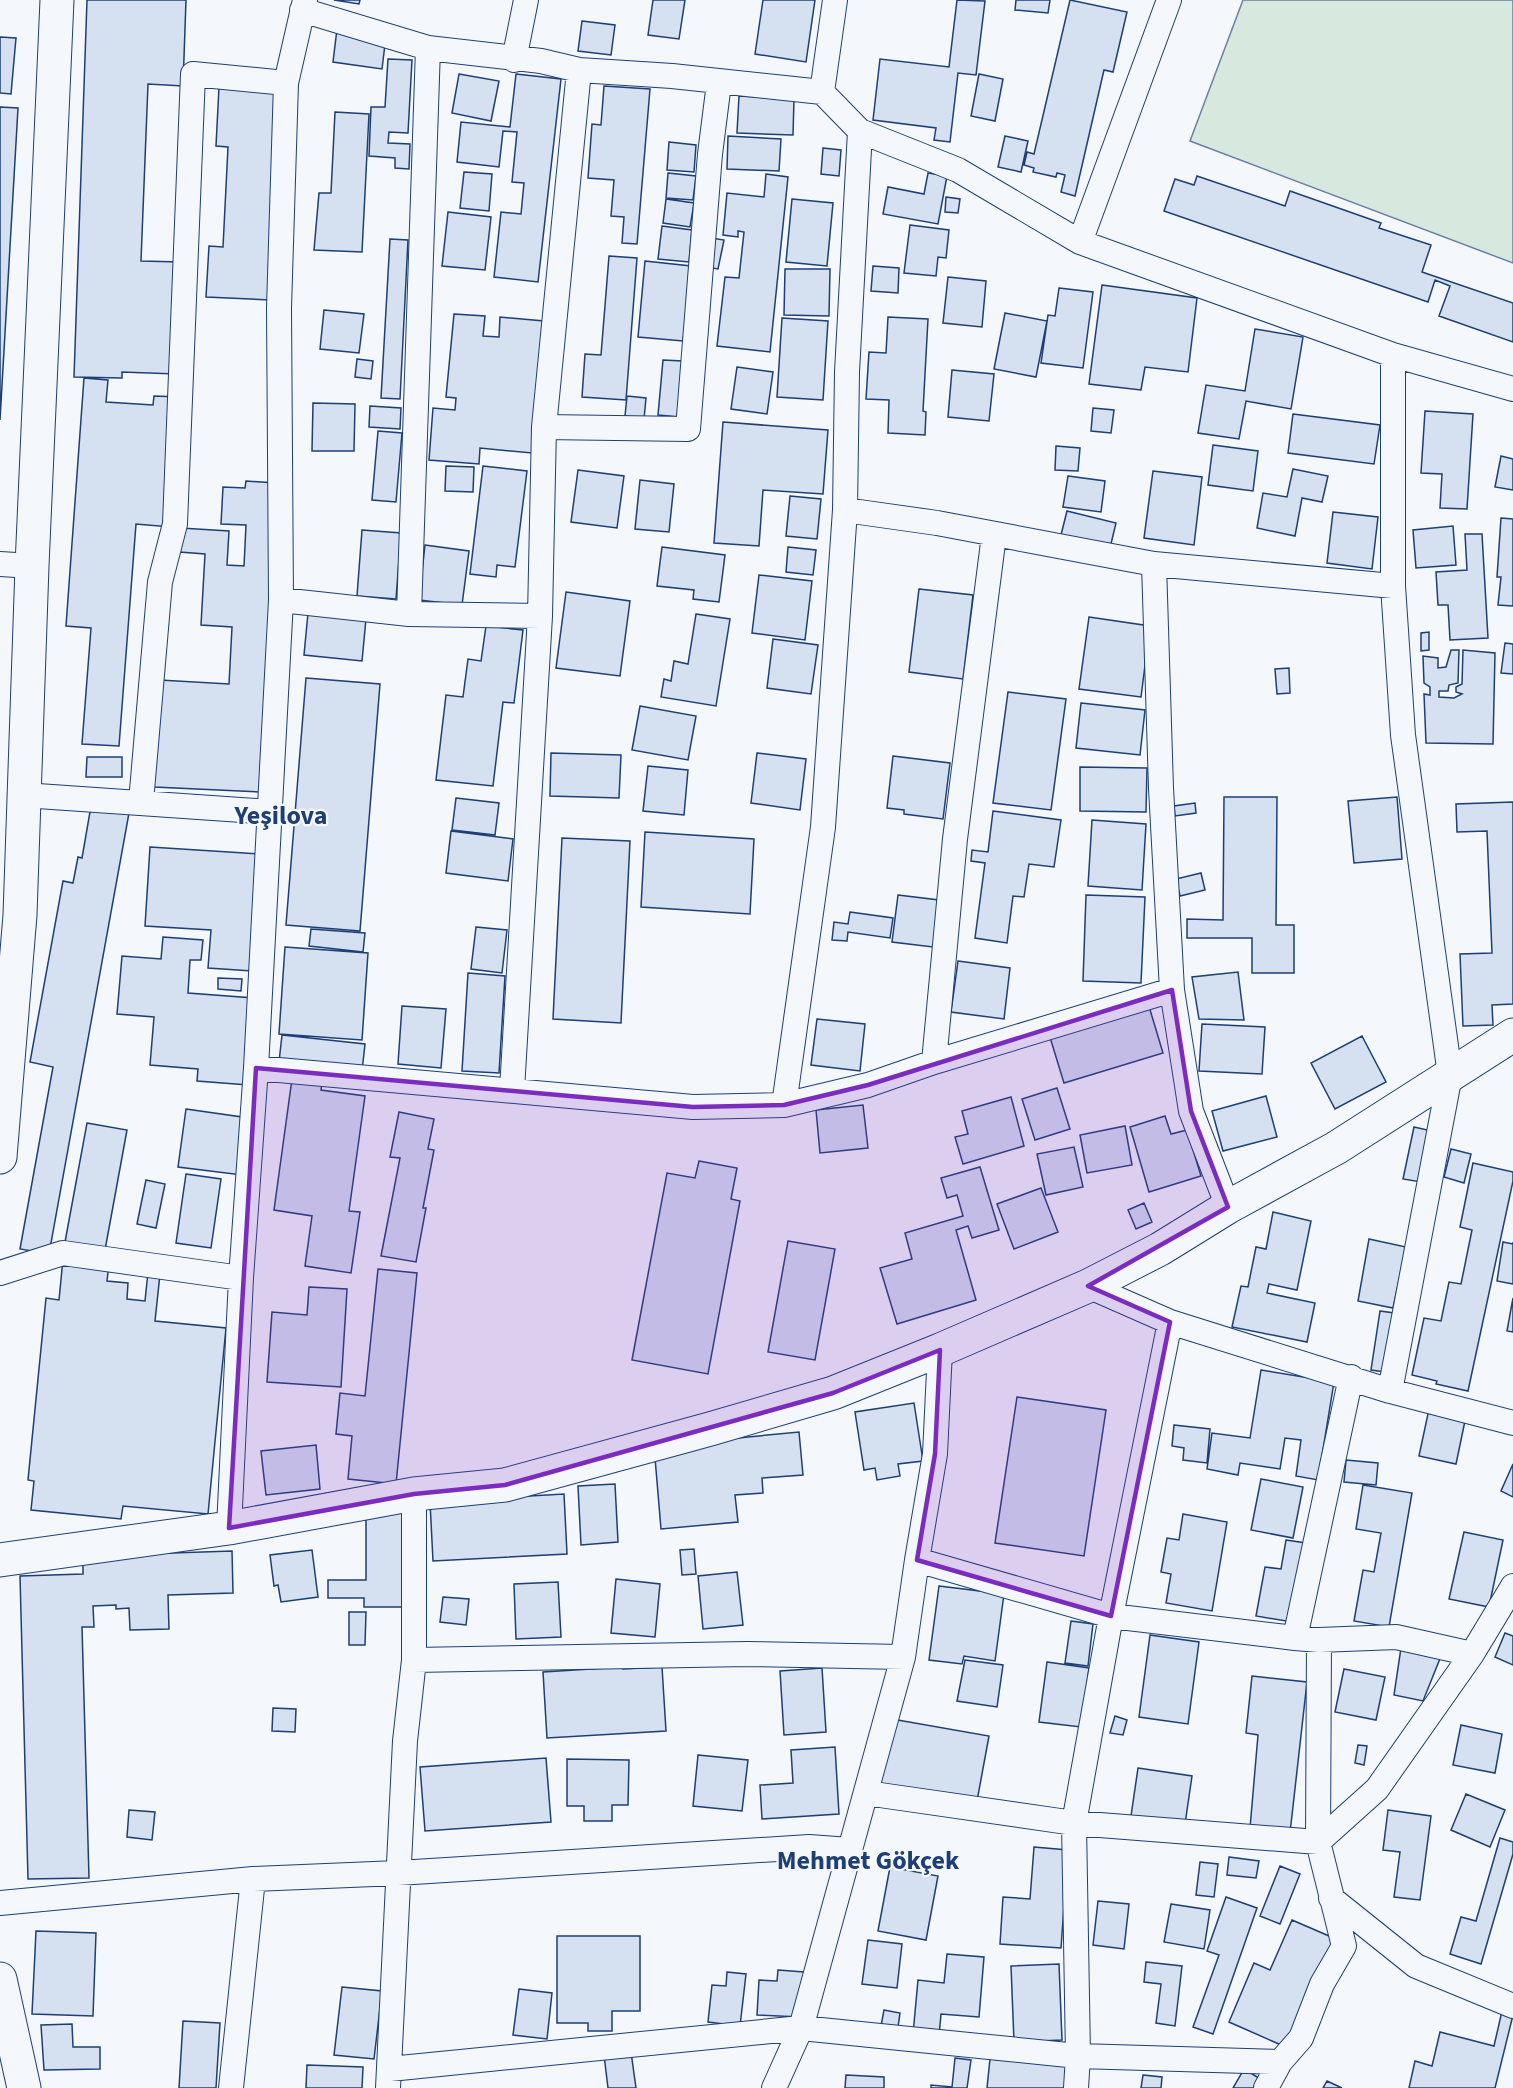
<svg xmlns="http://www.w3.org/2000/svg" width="1513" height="2088" viewBox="0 0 1513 2088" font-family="'Source Sans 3',sans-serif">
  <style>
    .grass { fill: #d7e8df; stroke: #687fa3; stroke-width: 1.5 }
    .building { fill: #d5e0f0; stroke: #1d3f73; stroke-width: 1.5 }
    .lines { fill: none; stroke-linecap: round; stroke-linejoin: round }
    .street-casing { stroke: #1d3f73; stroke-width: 26 }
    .secondary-casing { stroke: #1d3f73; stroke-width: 35 }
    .street { stroke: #f4f7fb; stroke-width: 24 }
    .secondary { stroke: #f4f7fb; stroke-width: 33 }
    .marked { fill: #7b2cbf; fill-opacity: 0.2; stroke: #7b2cbf; stroke-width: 4.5; stroke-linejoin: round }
    .labels { text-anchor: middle; stroke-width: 4.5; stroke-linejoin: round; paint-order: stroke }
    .district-label { font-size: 26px; font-weight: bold; fill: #1d3f73; stroke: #f4f7fb }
  </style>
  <rect width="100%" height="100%" fill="#f4f7fb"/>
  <path class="grass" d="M1243 0H1513V263L1190 141Z"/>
  <path class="building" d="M87 0H186L183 86 148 84 141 261 180 262 176 374 122 372V378L74 377Z
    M334 0H360L359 4Z
    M653 0H685L679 39 648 35Z
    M763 0H815L806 62 755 54Z
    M957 0 985 1 976 75 958 73 950 142 934 140 936 128 873 120 880 59 949 67Z
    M1016 0H1050L1048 13 1015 10Z
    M1070 0 1127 12 1113 72 1104 70 1075 196 1061 192 1065 175 1057 173 1056 177 1033 172 1034 168 1024 165 1027 152 1034 154Z
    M582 21 615 25 611 55 578 51Z
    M337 29 386 36 382 69 333 62Z
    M0 37 16 38 11 94 0 93Z
    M388 59 412 60 408 133 389 132 388 143 410 144 409 169 395 168V158L369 156 371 107H385Z
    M459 74 499 81 491 121 452 113Z
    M516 74 561 79 538 282 494 277 501 212 521 214 524 183 512 182 517 132 503 131 499 167 457 162 461 122 510 127Z
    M979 74 1003 79 995 121 971 116Z
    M604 86 650 89 637 244 622 243 624 217 611 216 614 180 588 178 592 124 601 125Z
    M219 87 280 90 270 300 206 297 209 246 223 247 228 147 216 146Z
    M739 96 794 99 793 135 737 133Z
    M0 107 18 108 0 420Z
    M335 112 369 114 362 252 314 250 319 193H331Z
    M728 136 781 139 779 171 727 169Z
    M1005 136 1028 141 1021 172 998 167Z
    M669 142 696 145 694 172 667 170Z
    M823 148 841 150 839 176 821 174Z
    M464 172 492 174 489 211 460 208Z
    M668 173 696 176 693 200 666 198Z
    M928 173 947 176 938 224 883 214 888 187 924 194Z
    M766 174 788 177 770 352 717 346 725 277 739 278 744 232 738 231V237L723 235 727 193 764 197Z
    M1197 176 1285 206 1290 191 1381 223 1379 228 1431 245 1422 272 1513 303V342L1439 316 1450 286 1435 280 1428 302 1164 211 1175 179 1194 185Z
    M946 197 960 199 958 213 945 212Z
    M666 199 694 203 690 227 663 223Z
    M792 199 833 203 827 266 786 262Z
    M448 212 491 217 485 270 442 266Z
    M910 225 949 230 946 258 938 257 936 276 904 273Z
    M662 226 692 230 689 262 658 259Z
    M711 238 724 240 718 269 706 267Z
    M390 239 408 240 400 399 381 398Z
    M609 256 637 258 626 400 582 397 585 354 601 355Z
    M645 261 691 266 683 341 638 337Z
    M873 266 899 268 898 293 871 291Z
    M785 269H830L829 316 784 315Z
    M948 277 986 281 982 327 943 323Z
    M1102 285 1197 298 1188 372 1145 367 1141 390 1089 384Z
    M1059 288 1093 292 1083 368 1041 363 1048 315 1055 316Z
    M324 310 364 314 359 353 320 349Z
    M1005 313 1047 321 1036 377 994 369Z
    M454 314 485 316 483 336 499 337 500 317 544 321 532 453 480 448 479 464 429 460 433 408 455 410 456 398 446 397Z
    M888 317 928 319 923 411 926 412 925 435 888 433 889 400 866 399 869 352 886 353Z
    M782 318 828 321 823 400 777 397Z
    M1255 329 1303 337 1291 409 1246 401 1239 439 1198 433 1206 385 1245 391Z
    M357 359 373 361 371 379 355 377Z
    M663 360 683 361 679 417 658 415Z
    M737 367 773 372 767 414 731 409Z
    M952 370 994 374 989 421 948 417Z
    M84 378 108 380 106 402 153 405 154 396 180 397 171 527 136 524 119 746 82 744 91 628 66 626Z
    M627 396 646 398 644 419 625 416Z
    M313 403 355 404 354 451H312Z
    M370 406 401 408 400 429 369 427Z
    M1093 408 1114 410 1111 433 1091 431Z
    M1425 411 1473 414 1467 509 1440 508 1442 474 1421 473Z
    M1293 414 1380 425 1374 464 1288 453Z
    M723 422 828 430 823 494 763 490 759 546 714 543Z
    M378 431 402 433 396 502 372 500Z
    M1213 445 1258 451 1253 491 1208 485Z
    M1056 446 1080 448 1078 471 1055 470Z
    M1501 456 1513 459V490L1495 487Z
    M446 466 474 467 473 492 445 491Z
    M483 466 527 471 515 567 497 565 496 577 470 574Z
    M1293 469 1328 476 1322 502 1302 498 1295 536 1257 528 1263 493 1287 497Z
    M578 470 624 476 617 528 571 522Z
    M1153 471 1202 477 1194 545 1144 538Z
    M1068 476 1105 481 1101 512 1063 507Z
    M640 480 674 484 669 532 635 529Z
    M246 481 276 483 260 792 154 787 160 680 229 684 232 627 201 625 205 554 180 552 181 528 229 531 227 565 244 566 246 525 221 524 223 487 245 488Z
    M790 496 821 499 817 539 786 536Z
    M1067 511 1116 523 1110 548 1061 535Z
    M1333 512 1378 517 1372 569 1327 563Z
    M1501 518 1513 519V606L1498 605 1501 577H1497Z
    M1453 526 1456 565 1416 568 1413 530Z
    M362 530 401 533 396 599 357 596Z
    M1465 534H1482L1488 638 1450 640 1448 605H1438L1436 572 1467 570Z
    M425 545 469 551 462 605 419 600Z
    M662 547 725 555 719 602 693 599 694 590 657 586Z
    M788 547 816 550 813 575 786 572Z
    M759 575 812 581 805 640 752 633Z
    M919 589 973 595 963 679 909 672Z
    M566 592 630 601 620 676 556 668Z
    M308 613 366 619 362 661 304 655Z
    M696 614 730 619 716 706 661 697 664 679 671 681 674 661 688 664Z
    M1089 617 1150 626 1141 697 1079 689Z
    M486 626 523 630 514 703 503 702 493 786 436 780 446 695 463 697 468 659 481 661Z
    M1429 632V650L1421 651V633Z
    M773 639 818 645 811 694 767 688Z
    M1505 643 1513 644V674L1501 673Z
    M1451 650H1459L1458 683 1449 685 1448 691H1439V697L1454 698 1462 694 1456 692V687L1462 684 1463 650 1495 653 1493 744 1426 743 1424 694 1430 695V687L1424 683 1423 656 1438 658V668L1446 667Z
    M1289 668 1290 693 1277 694 1275 669Z
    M306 678 380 684 360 931 286 925Z
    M1008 692 1066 699 1051 810 993 803Z
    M1081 703 1145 710 1140 755 1076 748Z
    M640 706 696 716 688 760 632 750Z
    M551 753 621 755 619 798 550 796Z
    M757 753 806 759 800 810 751 803Z
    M893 756 950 763 943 819 904 814V810L887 808Z
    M87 757H122V777H86Z
    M648 766 688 770 684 815 643 811Z
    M1080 767 1147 768 1146 812 1080 811Z
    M1224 797H1277L1276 925H1294V973H1252V938H1187V919L1223 920Z
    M1397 797 1402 859 1354 863 1348 801Z
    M456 798 499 803 495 835 452 830Z
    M1513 802V1004L1492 1005 1493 1025 1463 1026 1460 954 1492 953 1487 831 1457 832 1456 804Z
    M1195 803 1196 813 1175 816 1174 806Z
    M91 806 129 813 49 1254 20 1249 53 1067 30 1062 63 881 73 883 78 857 82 858Z
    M993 811 1061 820 1054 867 1029 864 1024 897 1013 896 1007 943 975 938 985 863 971 861 972 850 988 852Z
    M1092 820 1146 824 1142 890 1088 886Z
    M451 831 513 839 508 881 446 873Z
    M645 832 754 839 750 914 641 907Z
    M562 838 630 841 621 1023 553 1019Z
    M150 847 259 854 252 971 208 968 211 930 145 926Z
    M1201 873 1205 890 1180 896 1176 879Z
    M898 895 939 900 933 947 892 942Z
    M1086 895 1145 897 1141 983 1083 981Z
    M850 912 893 918 890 938 848 932 847 941 832 940 834 922 848 924Z
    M476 927 507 930 502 973 471 969Z
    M311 929 365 933 363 952 309 946Z
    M163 937 203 940 201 960H190L188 993 254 998 248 1085 197 1081 198 1069 150 1065 154 1017 117 1014 122 956 161 959Z
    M285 947 368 953 362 1040 279 1034Z
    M958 961 1010 968 1004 1019 951 1012Z
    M1238 972 1244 1020 1199 1019 1192 977Z
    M468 973 505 976 499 1073 462 1071Z
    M218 978 242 979 241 991 218 989Z
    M1148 1003 1163 1053 1064 1083 1049 1034Z
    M402 1006 446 1009 441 1068 398 1064Z
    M817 1019 865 1024 860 1071 811 1065Z
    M1202 1024 1265 1027 1262 1074 1199 1071Z
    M282 1035 365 1044 362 1071 279 1062Z
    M1362 1036 1386 1082 1335 1109 1311 1063Z
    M292 1079 322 1083 321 1090 365 1096 349 1211 360 1212 351 1273 305 1266 312 1216 274 1210Z
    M1057 1088 1070 1129 1035 1140 1022 1099Z
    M1266 1096 1277 1137 1223 1151 1212 1111Z
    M1011 1097 1024 1146 963 1164 955 1137 968 1134 962 1111Z
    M863 1105 868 1148 820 1153 816 1110Z
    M186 1109 249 1118 242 1175 178 1167Z
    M399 1112 434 1119 428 1149 434 1150 423 1208H426L416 1262 381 1256 400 1158 390 1157Z
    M1165 1116 1171 1134 1187 1130 1201 1176 1149 1192 1130 1127Z
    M87 1123 127 1130 105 1250 65 1242Z
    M1125 1126 1132 1165 1087 1173 1080 1135Z
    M1414 1127 1432 1131 1421 1182 1403 1179Z
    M1074 1147 1083 1187 1046 1195 1037 1154Z
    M1451 1149 1471 1154 1464 1183 1444 1177Z
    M699 1161 737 1168 731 1199 740 1201 708 1374 632 1360 667 1173 695 1178Z
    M1473 1163 1513 1172V1181L1468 1391 1436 1384 1437 1381 1412 1375 1424 1318 1441 1321 1449 1282 1461 1284 1472 1230 1460 1227Z
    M980 1167 999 1230 972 1238 968 1226 956 1230 976 1300 897 1324 880 1268 912 1259 905 1233 963 1216 957 1195 947 1198 941 1178Z
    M186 1174 221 1179 211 1248 176 1243Z
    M146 1180 165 1184 156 1228 137 1224Z
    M1041 1188 1058 1232 1014 1249 997 1204Z
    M1144 1203 1152 1222 1136 1229 1128 1210Z
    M1273 1212 1311 1221 1297 1290 1269 1284 1267 1293 1315 1303 1307 1342 1232 1327 1241 1286 1248 1287 1256 1247 1266 1249Z
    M1369 1239 1406 1247 1393 1308 1358 1301Z
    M788 1241 835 1249 815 1360 768 1352Z
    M1503 1242 1513 1244V1242V1284L1497 1281Z
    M63 1259 109 1263 107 1281 128 1283 127 1299 145 1301 148 1272 160 1274 155 1321 226 1328 208 1514 123 1506 121 1519 31 1510 34 1481 28 1480 46 1298 59 1300Z
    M378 1269 417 1273 396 1484 348 1479 352 1436 336 1434 340 1393 365 1396Z
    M309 1287 347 1289 341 1387 267 1382 272 1312 307 1315Z
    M1513 1298V1332L1507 1331Z
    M1380 1311 1394 1313 1385 1372 1371 1370Z
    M1261 1370 1334 1382 1318 1480 1296 1476 1301 1440 1285 1438 1280 1469 1240 1463 1238 1475 1207 1469 1212 1433 1250 1438Z
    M1017 1397 1106 1410 1084 1556 995 1543Z
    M914 1403 923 1461 898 1464 900 1476 877 1480 875 1468 864 1470 855 1412Z
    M1429 1409 1466 1416 1456 1464 1419 1456Z
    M1174 1425 1210 1429 1207 1463 1183 1460 1184 1448 1172 1446Z
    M799 1432 803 1475 762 1478 763 1493 735 1495 738 1522 661 1529 654 1446Z
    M316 1445 320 1489 266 1495 261 1451Z
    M1346 1460 1378 1463 1376 1485 1344 1482Z
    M1513 1464V1497L1501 1491Z
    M1261 1479 1303 1487 1293 1538 1251 1530Z
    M615 1484 618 1542 581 1545 578 1486Z
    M1363 1485 1412 1493 1389 1627 1354 1621 1363 1570 1374 1572 1381 1533 1356 1529Z
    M564 1494 567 1554 433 1561 430 1502Z
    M366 1512H406V1607H364V1598H328V1580H366Z
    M1183 1514 1227 1522 1212 1611 1166 1603 1171 1574 1161 1572 1167 1538 1179 1540Z
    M1464 1532 1503 1540 1489 1607 1449 1599Z
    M1286 1540 1306 1543 1292 1622 1256 1616 1265 1567 1281 1569Z
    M694 1549 696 1574 682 1575 680 1550Z
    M312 1550 318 1597 281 1602 278 1585 274 1586 270 1555Z
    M232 1551 233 1593 168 1595 169 1629 130 1630 129 1608 116 1609V1605L93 1606 94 1627H82L89 1878 28 1879 20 1576 83 1574V1556Z
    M737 1572 743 1625 703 1629 698 1576Z
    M616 1579 660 1584 655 1637 611 1633Z
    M558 1582 561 1637 516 1639 514 1584Z
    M939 1586 1004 1594 995 1661 964 1656 962 1664 929 1660Z
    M443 1597 469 1599 466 1625 440 1622Z
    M349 1612H366L365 1645H349Z
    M1071 1621 1093 1624 1088 1666 1065 1663Z
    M1505 1633 1513 1636V1665L1495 1657Z
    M1150 1635 1199 1642 1188 1724 1139 1717Z
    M1401 1648 1441 1656 1423 1701 1394 1695Z
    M965 1660 1003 1665 997 1707 957 1701Z
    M1047 1662 1089 1668 1081 1727 1039 1722Z
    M623 1667V1669L662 1667 666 1731 547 1738 543 1672Z
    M822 1668 826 1732 784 1735 780 1671Z
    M1344 1669 1385 1677 1376 1720 1335 1712Z
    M1252 1676 1307 1682 1290 1833 1250 1828 1258 1735 1246 1733Z
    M273 1708 296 1709 295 1732 272 1731Z
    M1115 1716 1127 1720 1123 1735 1110 1733Z
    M892 1719 989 1736 977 1801 880 1783Z
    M1461 1725 1502 1734 1495 1773 1453 1765Z
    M1358 1745 1367 1746 1364 1765 1355 1763Z
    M835 1747 839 1814 762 1819 760 1785 793 1783 791 1750Z
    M698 1755 748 1760 742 1811 693 1806Z
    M546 1758 551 1822 425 1831 420 1767Z
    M567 1759 629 1760 628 1805H612V1821H584V1806H567Z
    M1138 1768 1192 1776 1185 1824 1131 1816Z
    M1466 1794 1505 1810 1490 1847 1451 1830Z
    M129 1810 155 1812 152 1840 127 1837Z
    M1388 1810 1431 1816 1420 1900 1394 1897 1400 1852 1383 1850Z
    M1500 1838 1513 1842V1854L1481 1964 1450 1954 1461 1917 1476 1921Z
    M1034 1847 1068 1850 1061 1948 1000 1944 1003 1897 1030 1899Z
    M1229 1857 1259 1861 1256 1878 1227 1875Z
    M1200 1862 1218 1864 1214 1897 1196 1895Z
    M1280 1866 1300 1874 1280 1924 1260 1916Z
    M890 1867 938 1876 926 1940 878 1931Z
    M1226 1897 1257 1908 1213 2034 1193 2027 1219 1955 1207 1951Z
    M1098 1901 1129 1904 1124 1949 1093 1945Z
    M1171 1904 1210 1910 1204 1949 1164 1942Z
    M1292 1920 1336 1939 1288 2048 1229 2022 1254 1963 1270 1970Z
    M36 1931 96 1933 93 2016 32 2014Z
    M557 1936H640V2011H612V2031H588V2023H557Z
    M868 1940 902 1944 897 1988 862 1984Z
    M947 1954 984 1957 979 2017 941 2014 939 2036 913 2034 918 1980 944 1983Z
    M1146 1962 1182 1966 1175 2026 1156 2023 1161 1984 1144 1982Z
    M1059 1964 1062 2040 1014 2042 1011 1966Z
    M778 1970 804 1972 801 2017 757 2015 759 1980 777 1981Z
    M727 1972 746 1974 740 2026 708 2022 712 1985 726 1986Z
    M342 1987 382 1991 374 2059 334 2055Z
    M519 1989 552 1993 547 2039 513 2035Z
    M884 2010 900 2013 897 2034 880 2031Z
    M1502 2011 1513 2015 1495 2088H1409L1415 2061 1432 2066 1440 2032 1494 2046Z
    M183 2021 220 2023 216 2088H179Z
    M72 2024 73 2047H100V2069L44 2070 41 2025Z
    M631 2052 636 2088H608L604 2055Z
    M955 2058 971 2060 967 2088H931V2085L952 2087Z
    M990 2059 1070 2066 1069 2088H987Z
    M307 2065 363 2067 362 2088H306Z
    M1244 2069 1267 2083 1264 2088H1233Z
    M846 2075 884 2077V2088H845Z
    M1143 2075 1162 2077 1161 2088H1141Z
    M1327 2081 1342 2088H1323Z"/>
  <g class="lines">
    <g class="street-casing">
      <path id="street" d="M302 10 428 48 541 61 579 70 672 76 822 92 860 131 958 170 1080 242 1393 355 1513 389
        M514 60 526 0
        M822 92 835 0
        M1080 242 1169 0
        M544 427 688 429 710 154 719 83
        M845 510 937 523 1154 564 1393 586
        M0 564 32 566
        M1154 564 1161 788 1172 990 1191 1111 1228 1207
        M281 600 409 614 540 616
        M409 614 428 48
        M23 795 270 812
        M141 802 160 582 175 524 193 74 286 83
        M934 1062 955 839 994 535
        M256 1068 693 1107 784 1105 868 1085 934 1062 1172 990
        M512 1090 540 616 544 427 579 70
        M784 1105 823 827 845 510 847 372 860 131
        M0 1273 63 1253 241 1278
        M1088 1286 1170 1322 1390 1391 1513 1423
        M1390 1391 1450 1075 1403 735 1393 586V355
        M229 1528 241 1278 256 1068 281 600 279 308 286 83 305 0
        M917 1560 1111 1616 1295 1638 1319 1640 1396 1637 1472 1654
        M1295 1638 1351 1377
        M414 1660 747 1654 903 1657
        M866 1793 1074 1823 1318 1842 1377 1789 1472 1654 1513 1586
        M1331 1898 1416 1966 1513 2006
        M0 1903 253 1879 398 1873 809 1847 850 1850
        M390 2069 801 2028 1078 2056 1280 2062
        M231 2088 253 1879
        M388 2088 405 1741 414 1660V1494
        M774 2088 801 2028 903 1657 917 1560 935 1454 940 1350
        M1076 2088 1078 2056 1074 1823 1111 1616 1170 1322
        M1266 2088 1280 2062 1301 2038 1322 1984 1344 1946 1318 1842 1319 1640"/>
    </g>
    <g class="secondary-casing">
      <path id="secondary" d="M0 1157 20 915 32 566 57 0
        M0 1560 229 1528 414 1494 505 1485 710 1429 833 1393 940 1350 1088 1286 1160 1249 1228 1207 1336 1148 1513 1035
        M0 1979 24 2088"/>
    </g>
    <use href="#street" class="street"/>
    <use href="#secondary" class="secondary"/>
  </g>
  <path class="marked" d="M1172 990 1191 1111 1228 1207 1088 1286 1170 1322 1111 1616 917 1560 935 1454 940 1350 833 1393 505 1485 414 1494 229 1528 256 1068 693 1107 784 1105 868 1085Z"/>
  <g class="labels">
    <g class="district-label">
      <text x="281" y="824">Yeşilova</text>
      <text x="868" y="1869">Mehmet Gökçek</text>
    </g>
  </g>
</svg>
